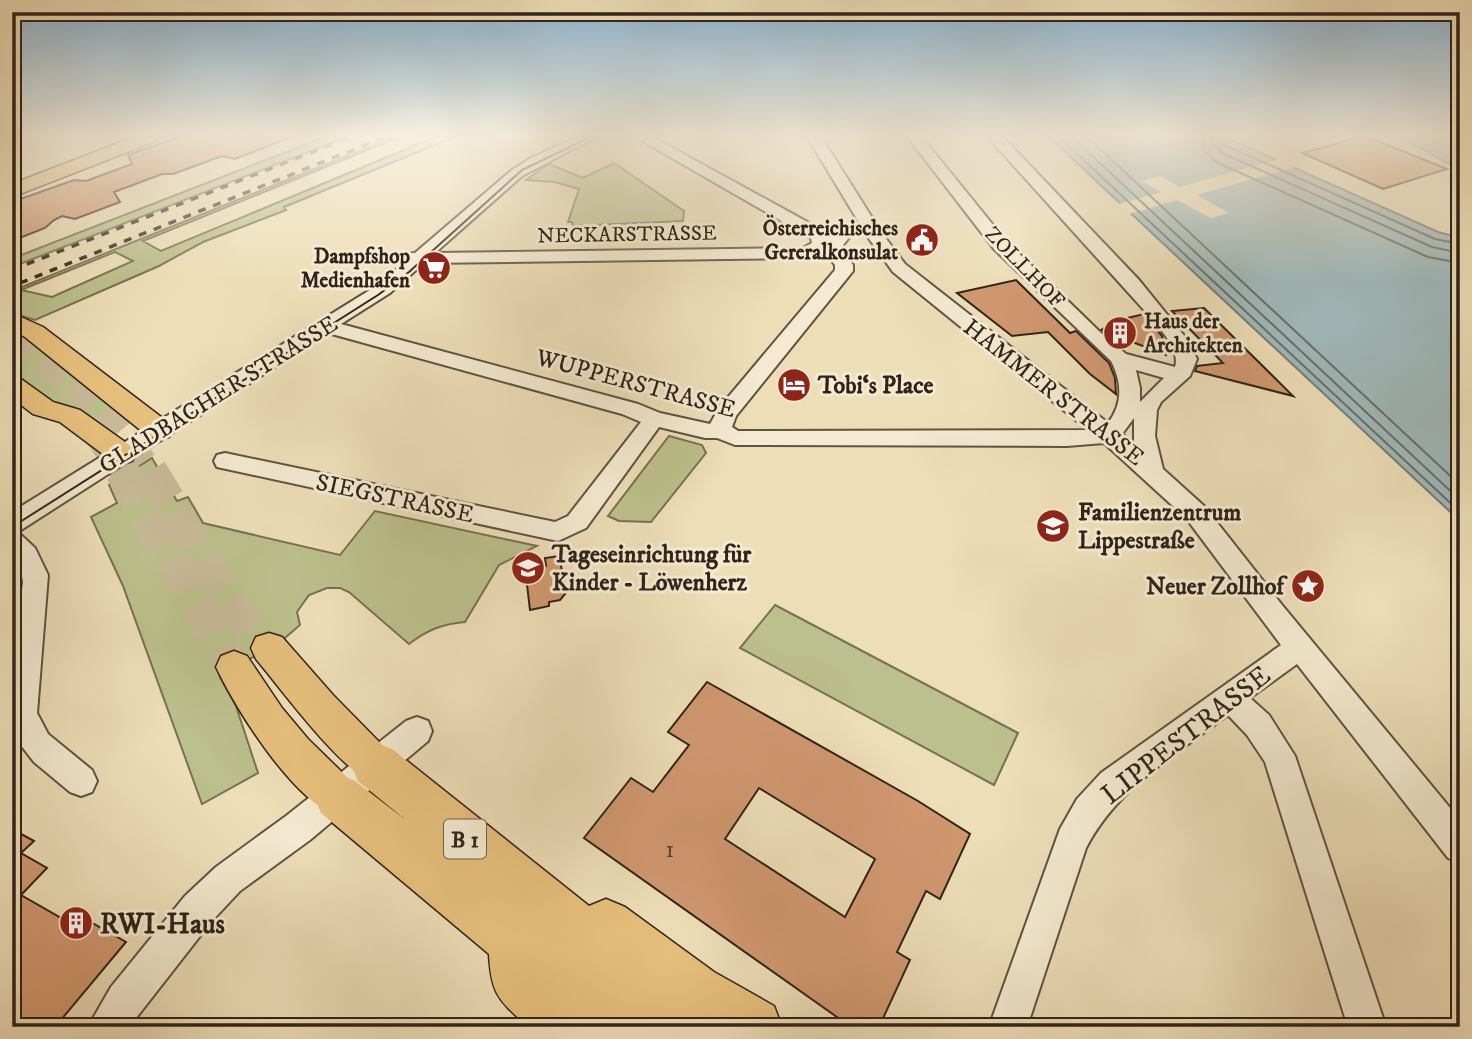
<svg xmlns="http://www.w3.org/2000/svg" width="1472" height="1039" viewBox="0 0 1472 1039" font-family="'IM FELL DW Pica',serif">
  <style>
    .green { fill: #bcc08c; stroke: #767253; stroke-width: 2; fill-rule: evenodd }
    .water { fill: #a0b9bb; stroke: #737d7b; stroke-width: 2 }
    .pier { fill: #eedeb8 }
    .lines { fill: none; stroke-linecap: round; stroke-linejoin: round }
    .shore { stroke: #686e6a; stroke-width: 2 }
    .building { fill: #d19870; stroke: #30231a; stroke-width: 2; fill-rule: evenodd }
    .major-tunnel-far1 { stroke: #c8b998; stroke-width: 26; stroke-dasharray: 26 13; stroke-linecap: butt }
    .major-tunnel { stroke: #c8b998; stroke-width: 34; stroke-dasharray: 34 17; stroke-linecap: butt }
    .minor-casing { stroke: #605242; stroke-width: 4 }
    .major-casing { stroke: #30231a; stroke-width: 3 }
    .highway-casing { stroke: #30231a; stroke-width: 3 }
    .minor { fill: #f4ead1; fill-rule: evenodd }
    .major { fill: #e7bf7c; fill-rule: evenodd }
    .highway { fill: #e7bf7c; fill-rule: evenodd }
    .tram { stroke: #30231a; stroke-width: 2 }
    .rail-far1 { stroke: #30231a; stroke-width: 3.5; stroke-dasharray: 8 8; stroke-linecap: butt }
    .rail { stroke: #30231a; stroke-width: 4.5; stroke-dasharray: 10 10; stroke-linecap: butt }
    .labels { text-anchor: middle; stroke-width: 6; stroke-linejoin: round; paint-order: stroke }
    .far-poi-label { font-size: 21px; font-weight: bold; fill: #30231a; stroke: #f4ead1; text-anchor: end }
    .far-street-label { font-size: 21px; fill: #30231a; stroke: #f4ead1 }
    .shield { fill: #f4ead1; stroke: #6b5f51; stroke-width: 2 }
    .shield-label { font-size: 23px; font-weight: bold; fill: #30231a }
    .street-label { font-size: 24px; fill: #30231a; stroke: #f4ead1 }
    .poi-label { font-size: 24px; font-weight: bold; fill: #30231a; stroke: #f4ead1; text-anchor: start }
    .near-number-label { font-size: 24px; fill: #584030 }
    .near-street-label { font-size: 28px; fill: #30231a; stroke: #f4ead1 }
    .near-poi-label { font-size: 28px; font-weight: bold; fill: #30231a; stroke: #f4ead1; text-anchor: start }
  </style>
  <rect width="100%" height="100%" fill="#eedeb8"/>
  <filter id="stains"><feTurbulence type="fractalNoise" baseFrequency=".00286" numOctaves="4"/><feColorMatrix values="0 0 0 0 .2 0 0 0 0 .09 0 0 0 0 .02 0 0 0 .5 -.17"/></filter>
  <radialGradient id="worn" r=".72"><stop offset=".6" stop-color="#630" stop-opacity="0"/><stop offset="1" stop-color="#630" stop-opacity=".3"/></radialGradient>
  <path class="green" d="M330 135H352L12 267V261L19 256Z
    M440 135H459L284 207 286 210 203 242 159 266 35 320 12 313V291L391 138 395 139 143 241 161 251ZM115 252 133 261 52 297 21 290Z
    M614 163 684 211 683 221 573 226 572 222H568L579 189 555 182 526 180 549 164 583 178Z
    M16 330 132 420 110 435 45 403 12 377V332Z
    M669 436 702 445 706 453 651 522 619 521 608 516Z
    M152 458 177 501 188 497 203 523 340 555 375 511 537 546 499 565 465 622C442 624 427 630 409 644L349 592 340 588H327L309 595 297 612 300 625 285 638 220 677 235 703 258 773 202 804 123 586 91 517 117 503 109 485Z
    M775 605 1018 733 994 785 740 648Z"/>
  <path class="water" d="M1047 135H1221L1438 232 1460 238V521Z
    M1397 135H1460V170Z"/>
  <path class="pier" d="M1282 158 1298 166 1197 195 1229 213 1211 218 1177 200 1126 215 1115 205 1161 192 1142 181 1160 176 1180 187Z"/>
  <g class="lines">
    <path class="shore" d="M1057 135 1460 512
      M1070 135 1460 500
      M1085 135 1460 485
      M1201 135 1205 151 1216 162 1428 257 1460 263
      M1212 135 1214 145 1222 153 1432 247 1460 253
      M1220 135 1225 145 1435 239 1460 244"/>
  </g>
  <path class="building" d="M185 135 294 136 235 159 222 156 173 174H162L114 192 120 202 75 219 62 216 54 220 45 228 12 241V202L74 180 86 181 132 164 128 155Z
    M1365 136 1447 169 1383 189 1302 153Z
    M1016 280 1070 333 1076 331 1109 363 1115 378 1116 394 1090 374 1048 332 1012 336 957 293Z
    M1204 308 1293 396 1195 371 1197 366 1223 363 1172 311Z
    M1144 314 1162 336 1166 355 1101 330 1119 320Z
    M559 556 565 585 570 588 560 600 549 602V606L530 610 526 576 513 573 520 560 546 566 545 558Z
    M707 682 918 801 970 834 940 899 926 891 897 952 910 960 879 1027H851L584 838 631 778 653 792 689 745 668 732ZM759 788 875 859 845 917 725 839Z
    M12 829 34 841 21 853 47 868 21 895 63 919 71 911 126 942 55 1027H12Z"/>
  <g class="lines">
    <path class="major-tunnel-far1" d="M12 338C68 375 114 416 151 473
      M95 432 123 473"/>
    <path class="major-tunnel" d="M122 471 234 667
      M150 471C189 532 218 596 269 648"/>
    <g class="minor-casing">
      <path id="minor" d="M582 135H600L522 176 435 253 803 248 812 243 811 238 632 135H649L820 229 860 224 806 135H820L881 232 905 264 1108 423C1123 404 1122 382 1111 361L994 249 906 135H920L1006 241 1101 333 1126 354 1175 367C1180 350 1163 333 1153 320L986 135H1001L1139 280 1186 338 1197 359 1190 376 1161 402 1157 410 1155 436 1163 469 1204 506 1282 605 1460 820V863L1448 858 1297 664 1250 698 1269 715 1295 756 1386 1027H1348L1265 762 1247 735 1228 715C1174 756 1118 787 1086 848L1027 1027H989L1060 829 1077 799 1101 773 1281 645 1186 518 1104 443 1067 446 735 445 717 438H705L659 427 586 528 558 541 217 467 214 461 217 455 225 453 555 522 568 516 641 422 622 414 328 333 21 530 13 533 21 535 35 548 48 575 37 713 48 734 92 770 97 781 92 792 81 796 70 792 34 762 20 744 12 728V670L23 582 20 566 12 557V512L378 285 403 264 364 263 361 259 364 255 415 253 512 170 531 158ZM865 233 893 272 1088 430 738 431 732 427 736 416 853 271V265L840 249 851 235ZM823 250 835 265V270L719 408 710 424 660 413 638 404 341 324 390 293 424 263 807 258ZM1136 370 1164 378 1140 402V388ZM1134 418V443L1122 434Z
        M417 717 428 721 432 731 428 741 310 840 240 891 211 922 129 1027H88L111 987 185 896 216 867 286 816 406 721Z"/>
    </g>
    <g class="major-casing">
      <path id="major" d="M139 135H164L161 139 12 197V184Z
        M12 313 43 327 169 423 173 430 169 437 159 439 149 437 25 337 12 330Z
        M12 377 21 379 53 402 80 410 132 447 137 454 132 461 122 464 112 461 60 422 33 414 12 398Z
        M269 633 282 637 333 695 389 752 395 765 389 778 375 784C341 771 282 690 256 659L251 648 256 637Z
        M234 651 247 656 282 708 308 739 353 783 359 797 353 811 338 817C292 799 237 711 216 667L221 656Z"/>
    </g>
    <g class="highway-casing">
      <path id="highway" d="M375 743 392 749 589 906 606 899 625 907 714 972 774 1006 782 1027H528C499 1000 491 995 489 954L321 813 314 797 321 781 338 774 355 781 407 821 358 781 351 765 358 749Z"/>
    </g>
    <use href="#minor" class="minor"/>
    <use href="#major" class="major"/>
    <use href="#highway" class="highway"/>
    <path class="tram" d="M12 527 378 295 409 272 522 170 595 135"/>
    <path class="rail-far1" d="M12 270 356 135
      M20 283 390 135"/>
    <path class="rail" d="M12 286 25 281"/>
  </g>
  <linearGradient id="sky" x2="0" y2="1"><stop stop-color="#8bb6d6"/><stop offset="0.48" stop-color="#f7f0df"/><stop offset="1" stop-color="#f7f0df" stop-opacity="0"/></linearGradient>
  <rect width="1472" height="281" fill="url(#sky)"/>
  <defs>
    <g id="civic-disc" transform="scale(1.75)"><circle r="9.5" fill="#8f2418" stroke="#f4ead1"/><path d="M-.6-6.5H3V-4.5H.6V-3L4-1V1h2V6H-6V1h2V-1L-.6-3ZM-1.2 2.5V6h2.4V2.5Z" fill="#fff"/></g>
    <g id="supermarket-disc" transform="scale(1.75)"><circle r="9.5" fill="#8f2418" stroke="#f4ead1"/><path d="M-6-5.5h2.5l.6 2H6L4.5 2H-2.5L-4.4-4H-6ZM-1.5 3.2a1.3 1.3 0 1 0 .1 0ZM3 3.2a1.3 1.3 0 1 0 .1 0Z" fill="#fff"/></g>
    <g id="building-disc" transform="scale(1.75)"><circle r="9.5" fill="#8f2418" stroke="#f4ead1"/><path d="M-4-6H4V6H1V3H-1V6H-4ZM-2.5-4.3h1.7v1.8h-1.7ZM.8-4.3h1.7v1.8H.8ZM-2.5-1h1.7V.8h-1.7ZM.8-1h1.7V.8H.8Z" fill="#fff"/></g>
    <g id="hotel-disc" transform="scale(1.75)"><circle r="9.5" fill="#8f2418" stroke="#f4ead1"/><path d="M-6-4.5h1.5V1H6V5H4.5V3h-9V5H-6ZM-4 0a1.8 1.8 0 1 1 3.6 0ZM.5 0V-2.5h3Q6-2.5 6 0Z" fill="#fff"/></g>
    <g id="school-disc" transform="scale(1.75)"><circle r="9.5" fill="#8f2418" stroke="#f4ead1"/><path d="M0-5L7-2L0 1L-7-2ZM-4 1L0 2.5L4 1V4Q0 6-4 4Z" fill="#fff"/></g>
    <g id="sight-disc" transform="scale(1.75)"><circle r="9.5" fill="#8f2418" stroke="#f4ead1"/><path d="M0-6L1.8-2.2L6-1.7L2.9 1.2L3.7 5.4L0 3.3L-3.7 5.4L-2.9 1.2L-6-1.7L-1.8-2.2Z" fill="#fff"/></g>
  </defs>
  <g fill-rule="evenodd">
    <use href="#civic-disc" x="922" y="240"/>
    <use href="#supermarket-disc" x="434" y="268"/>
    <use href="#building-disc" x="1120" y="333"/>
    <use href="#hotel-disc" x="794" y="385"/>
    <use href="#school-disc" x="1053" y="526"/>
    <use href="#school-disc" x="528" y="568"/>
    <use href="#sight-disc" x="1308" y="586"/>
    <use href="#building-disc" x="76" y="923"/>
  </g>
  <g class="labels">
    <g class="far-poi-label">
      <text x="898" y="235">Österreichisches<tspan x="898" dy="24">Gereralkonsulat</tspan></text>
      <text x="410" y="263">Dampfshop<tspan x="410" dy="24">Medienhafen</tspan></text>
      <text x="1144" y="328" text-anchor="start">Haus der<tspan x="1144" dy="24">Architekten</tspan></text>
    </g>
    <g class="far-street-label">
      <text transform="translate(627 234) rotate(-1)" y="7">NECKARSTRASSE</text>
      <text transform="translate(1025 267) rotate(46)" y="7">ZOLLHOF</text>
    </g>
    <rect class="shield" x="444" y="819.5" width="42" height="39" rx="5"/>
    <g class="shield-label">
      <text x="465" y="847">B 1</text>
    </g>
    <g class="street-label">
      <text transform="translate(636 383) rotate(15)" y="8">WUPPERSTRASSE</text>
      <text transform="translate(1054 392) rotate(38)" y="8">HAMMER STRASSE</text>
      <text transform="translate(218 394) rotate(-32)" y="8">GLADBACHER STRASSE</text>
      <text transform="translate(395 498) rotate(12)" y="8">SIEGSTRASSE</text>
    </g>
    <g class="poi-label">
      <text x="818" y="393">Tobi‘s Place</text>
      <text x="1078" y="520">Familienzentrum<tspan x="1078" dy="28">Lippestraße</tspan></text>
      <text x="552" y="562">Tageseinrichtung für<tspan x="552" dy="28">Kinder - Löwenherz</tspan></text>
      <text x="1284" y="594" text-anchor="end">Neuer Zollhof</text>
    </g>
    <g class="near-number-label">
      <text x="670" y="857">1</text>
    </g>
    <g class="near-street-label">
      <text transform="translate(1185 734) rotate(-38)" y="10">LIPPESTRASSE</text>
    </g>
    <g class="near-poi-label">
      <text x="100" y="933">RWI-Haus</text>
    </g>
  </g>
  <rect width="1472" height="1039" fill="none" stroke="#eedeb8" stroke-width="42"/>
  <rect x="14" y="14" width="1444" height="1011" fill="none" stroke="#30231a" stroke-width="3.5"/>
  <rect x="21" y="21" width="1430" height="997" fill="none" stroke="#30231a" stroke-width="2"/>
  <rect width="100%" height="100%" filter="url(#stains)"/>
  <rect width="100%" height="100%" fill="url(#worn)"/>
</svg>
